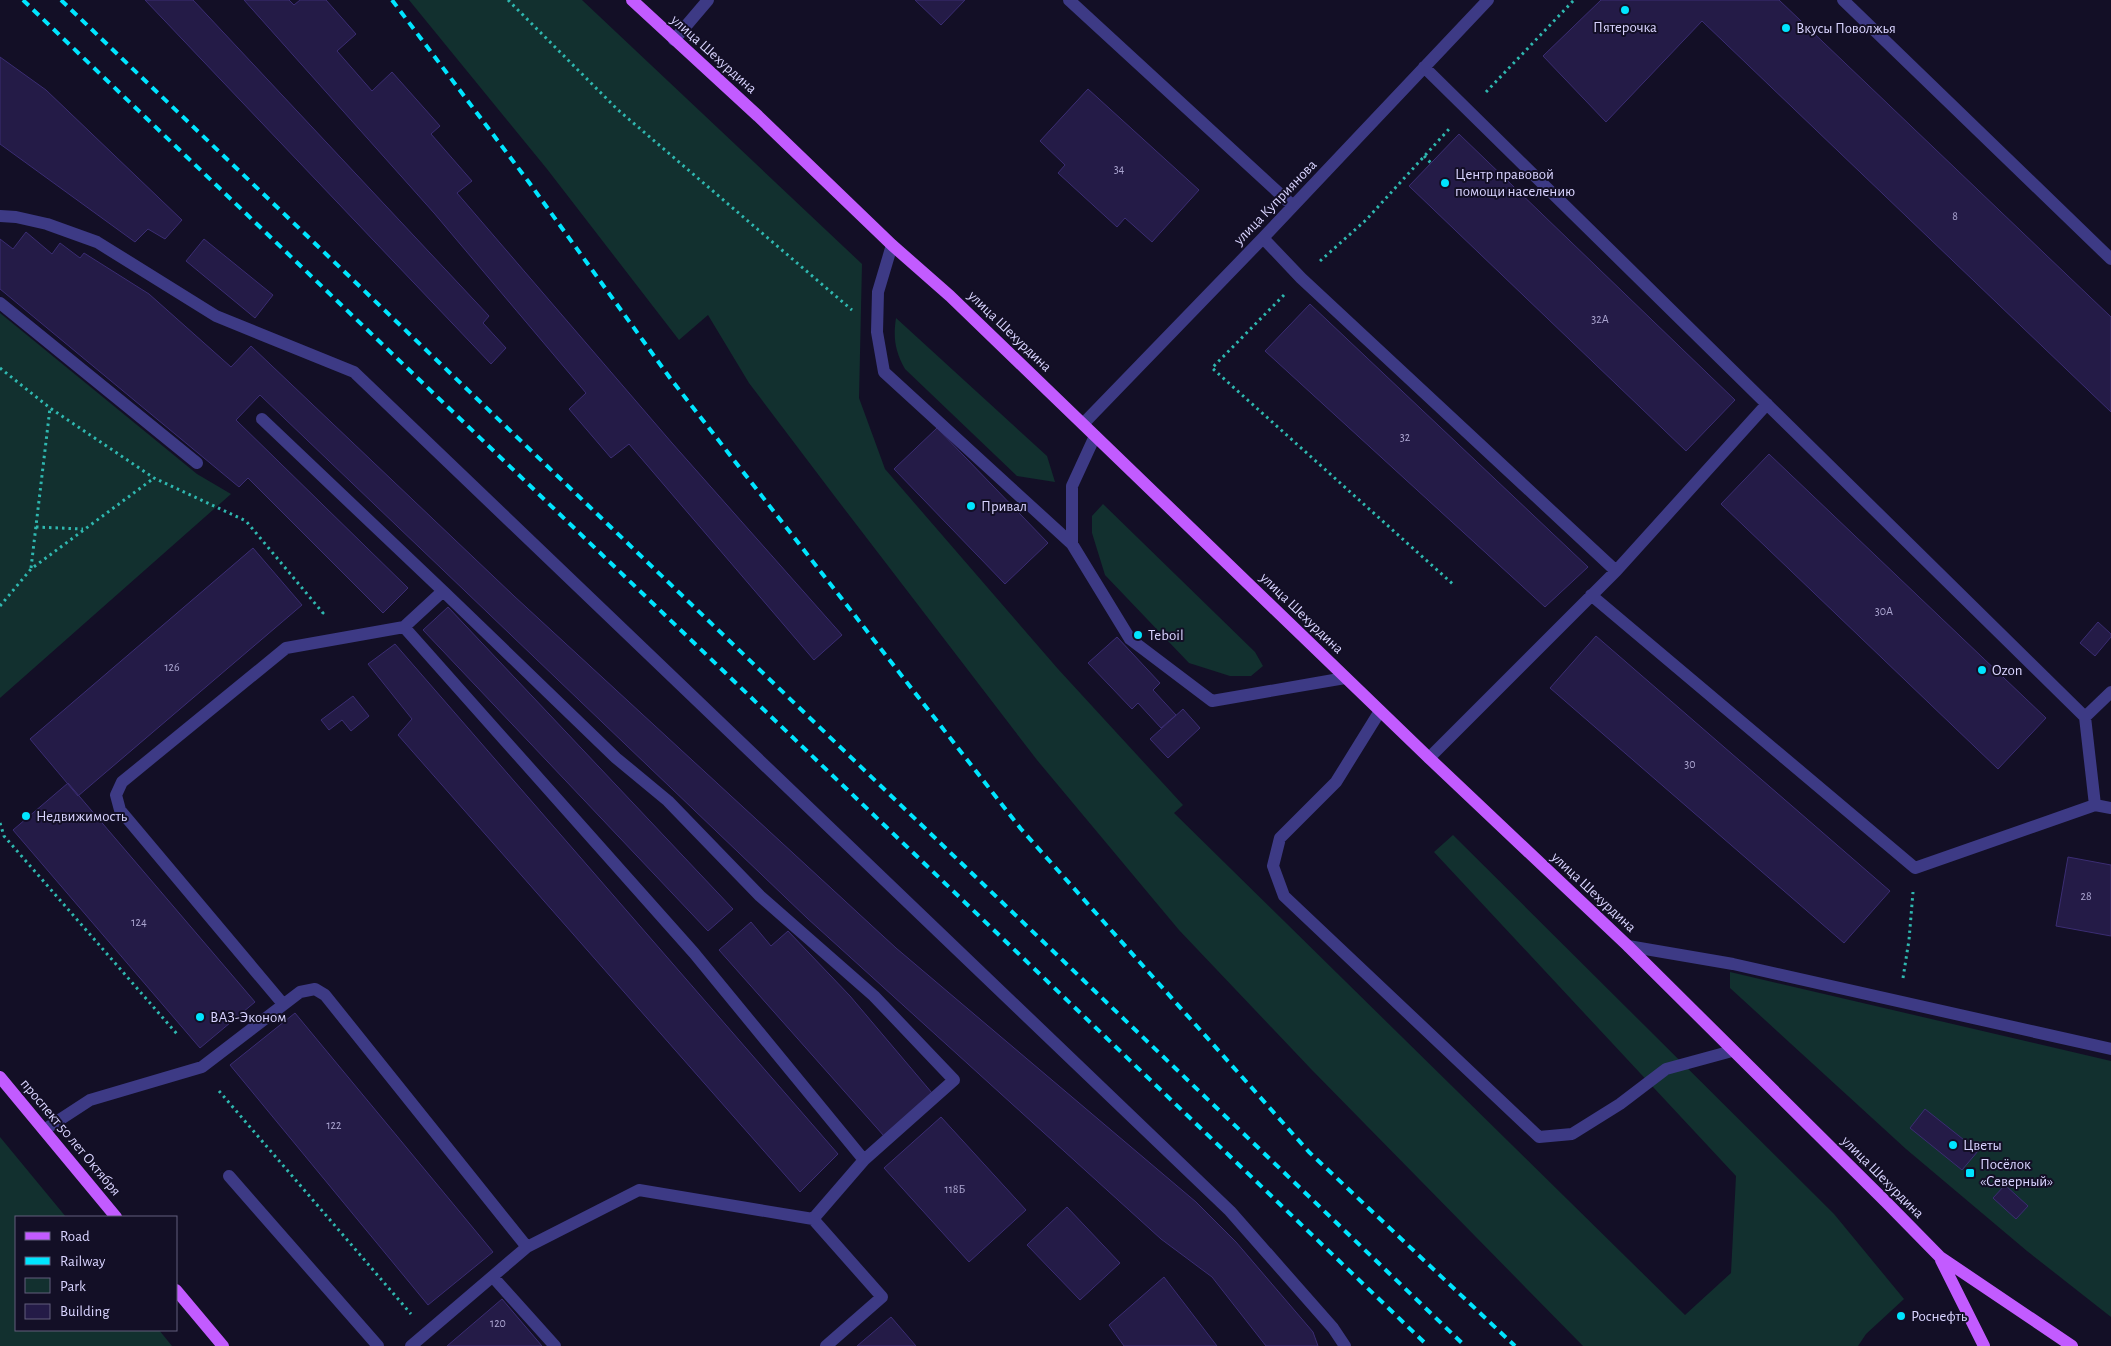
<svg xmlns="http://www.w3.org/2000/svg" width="2111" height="1346" viewBox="0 0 2111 1346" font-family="'Alegreya Sans',sans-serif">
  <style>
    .green { fill: #12302f }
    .building { fill: #241b47; stroke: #3b2d73 }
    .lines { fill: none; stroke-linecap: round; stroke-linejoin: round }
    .path { stroke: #2fb8b0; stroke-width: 3; stroke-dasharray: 2.5 4; stroke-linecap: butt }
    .minor { stroke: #3d3a85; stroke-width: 12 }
    .major { stroke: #c25bff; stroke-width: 12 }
    .rail { stroke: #00e5ff; stroke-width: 4; stroke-dasharray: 8 6; stroke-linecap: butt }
    .poi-dot { fill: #00e5ff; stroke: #130f26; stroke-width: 2 }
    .labels { text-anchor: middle; stroke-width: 4; stroke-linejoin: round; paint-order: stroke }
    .number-label { font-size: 12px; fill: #aca6d1 }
    .poi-label { font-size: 15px; fill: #d9d4ff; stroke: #130f26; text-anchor: start }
    .street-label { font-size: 15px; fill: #d9d4ff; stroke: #130f26 }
  </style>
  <rect width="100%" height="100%" fill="#130f26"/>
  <path class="green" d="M409 0H582L862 264 859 398 885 469 1058 669 1183 805 1174 813 1685 1315 1731 1273 1736 1176 1434 852 1453 835 1834 1214 1904 1299 1866 1334 1858 1346H1583L1311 1069 1179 930 1037 760 836 498 749 383 708 315 679 340 547 169Z
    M0 313 197 474 231 494 0 698Z
    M896 318 1047 456 1055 482 1017 476 905 369C895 351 893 338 896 318Z
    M1103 504 1255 652 1263 666 1251 676H1230L1189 663 1105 575 1092 533V516Z
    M1730 972 2111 1061V1317L2027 1251 1906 1149 1730 988Z
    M0 1137 66 1217H16V1330H159L172 1346H0Z"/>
  <path class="building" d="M145 0H193L489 316 483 323 506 348 491 364Z
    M244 0H289L294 5 300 0H326L356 34 337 51 372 91 392 72 440 126 431 134 472 181 457 193 672 443 842 635 814 660 629 444 611 458 569 409 586 393 434 213Z
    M915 0H965L941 25Z
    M1601 0H1779L2111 317V412L1702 21 1606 122 1543 56Z
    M0 57 46 90 182 220 165 239 148 229 135 242 0 144Z
    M1088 89 1199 190 1152 242 1125 218 1117 227 1058 173 1065 165 1040 141Z
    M1459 134 1735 400 1686 451 1409 186Z
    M26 232 52 254 60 243 80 258 84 253 149 294 231 367 251 346 514 596 896 948 1196 1202 1236 1242 1313 1332 1318 1346H1266L1212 1277 1161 1239 807 918 260 395 236 420 408 588 383 613 248 478 239 487 0 289V239L13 249Z
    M204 239 273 295 255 318 186 261Z
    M1310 304 1588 567 1545 607 1265 351Z
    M937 428 1048 543 1005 584 894 469Z
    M1769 454 2046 718 1998 769 1721 504Z
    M253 548 302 605 78 796 30 739Z
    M448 607 733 909 708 931 423 630Z
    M2098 622 2111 634V637L2095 656 2080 643Z
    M1596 636 1890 891 1844 943 1550 688Z
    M1117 637 1160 683 1153 690 1176 715 1161 728 1138 703 1132 709 1088 663Z
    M395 644 838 1154 800 1192 398 735 412 719 368 664Z
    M353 696 369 716 351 731 342 720 329 730 321 720Z
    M1183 709 1200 728 1168 758 1150 739Z
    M68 783 255 1002 200 1048 13 830Z
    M2068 857 2111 865V936L2056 926Z
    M751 922 771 946 788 931 850 996 932 1093 884 1136 719 950Z
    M295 1013 493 1252 428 1305 230 1065Z
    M1925 1109 1978 1151 1962 1170 1910 1128Z
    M941 1117 1026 1210 969 1262 884 1168Z
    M2005 1185 2028 1206 2016 1219 1993 1198Z
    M1067 1207 1120 1263 1080 1300 1027 1245Z
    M1164 1277 1217 1346H1124L1109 1325Z
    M502 1299 542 1346H447Z
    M891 1317 916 1346H857Z"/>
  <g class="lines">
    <path class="path" d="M508 0 617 109 852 310
      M1486 92 1574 0
      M1424 156 1431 163
      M1320 261 1366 220 1450 128
      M1284 295 1212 368 1455 586
      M0 368 50 408 154 478 246 521 323 613 320 615
      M36 527 83 529
      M31 568 50 408
      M0 606 31 569 154 478
      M0 823 4 836 177 1034
      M1903 978 1909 940 1913 892
      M219 1091 411 1314"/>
    <path class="minor" d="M1069 0 1293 206
      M1843 0 2111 259
      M674 40 708 0
      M1424 67 2085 717 2095 805 2111 808
      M0 216 16 217 47 224 97 242 216 316 354 372 1230 1211 1333 1328 1345 1346
      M1263 238 1301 278 1616 571
      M892 245 878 292 877 332 884 372 1072 544
      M0 303 197 463
      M262 419 443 591 404 627 286 648 122 782 116 795 120 810 283 1004
      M1083 424 1263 238 1488 0
      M1095 436 1072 486V544L1130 639 1212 701 1345 678
      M443 591 616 758 668 801 760 896 874 996 954 1080 864 1160
      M1591 595 1915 868 2095 805
      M404 627 694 953 864 1160 813 1219
      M1380 711 1336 782 1280 838 1273 866 1284 896 1539 1137 1572 1134 1620 1104 1666 1069 1732 1051
      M2085 717 2111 692
      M1429 758 1616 571 1767 404
      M1628 946 1733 964 2111 1049
      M44 1130 90 1100 202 1067 300 992 315 989 325 995 527 1247 411 1346
      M229 1176 378 1346
      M527 1247 639 1190 813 1219 882 1297 826 1346
      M493 1277 555 1346"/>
    <path class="major" d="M632 0 758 116 892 245 950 296 1429 758 1628 946 1887 1203 1940 1257 2072 1346
      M0 1077 116 1217
      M1941 1260 1984 1346
      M176 1290 223 1346"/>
    <path class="rail" d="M23 0 1428 1346
      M61 0 1465 1346
      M392 0 528 181 670 378 1021 829 1309 1152 1515 1346"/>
  </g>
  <g class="poi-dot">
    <circle cx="1625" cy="10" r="5"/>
    <circle cx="1786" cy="28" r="5"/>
    <circle cx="1445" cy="183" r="5"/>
    <circle cx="971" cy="506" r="5"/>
    <circle cx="1138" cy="635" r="5"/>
    <circle cx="1982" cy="670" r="5"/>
    <circle cx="26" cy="816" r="5"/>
    <circle cx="200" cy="1017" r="5"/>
    <circle cx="1953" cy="1145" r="5"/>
    <rect x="1965" y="1168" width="10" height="10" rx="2.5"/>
    <circle cx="1901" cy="1316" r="5"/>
  </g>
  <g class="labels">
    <g class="number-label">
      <text x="1119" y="173">34</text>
      <text x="1955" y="220">8</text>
      <text x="1600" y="323">32А</text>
      <text x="1405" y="441">32</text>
      <text x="1884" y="615">30А</text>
      <text x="172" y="671">126</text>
      <text x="1690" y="768">30</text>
      <text x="2086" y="900">28</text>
      <text x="139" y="926">124</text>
      <text x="334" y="1129">122</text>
      <text x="955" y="1193">118Б</text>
      <text x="498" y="1327">120</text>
    </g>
    <g class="poi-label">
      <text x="1625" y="32" text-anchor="middle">Пятерочка</text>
      <text x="1796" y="33">Вкусы Поволжья</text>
      <text x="1455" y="179">Центр правовой<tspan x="1455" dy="17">помощи населению</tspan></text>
      <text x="981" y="511">Привал</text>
      <text x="1148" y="640">Teboil</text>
      <text x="1992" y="675">Ozon</text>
      <text x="36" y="821">Недвижимость</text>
      <text x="210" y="1022">ВАЗ-Эконом</text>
      <text x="1963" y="1150">Цветы</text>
      <text x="1980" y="1169">Посёлок<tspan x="1980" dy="17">«Северный»</tspan></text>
      <text x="1911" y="1321">Роснефть</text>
    </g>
    <g class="street-label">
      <text transform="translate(714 54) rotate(42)" y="5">улица Шехурдина</text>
      <text transform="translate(1275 202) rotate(-46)" y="5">улица Куприянова</text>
      <text transform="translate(1010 331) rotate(44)" y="5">улица Шехурдина</text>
      <text transform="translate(1302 613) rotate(44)" y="5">улица Шехурдина</text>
      <text transform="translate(1594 892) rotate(43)" y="5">улица Шехурдина</text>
      <text transform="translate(71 1137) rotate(50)" y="5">проспект 50 лет Октября</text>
      <text transform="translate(1883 1177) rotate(45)" y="5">улица Шехурдина</text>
    </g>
  </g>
  <rect x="15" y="1216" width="162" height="115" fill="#130f26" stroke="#625e7d"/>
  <rect x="25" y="1232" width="25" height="8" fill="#c25bff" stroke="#625e7d"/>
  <text x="60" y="1241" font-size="15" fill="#d9d4ff">Road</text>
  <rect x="25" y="1257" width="25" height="8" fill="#00e5ff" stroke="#625e7d"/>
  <text x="60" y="1266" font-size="15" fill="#d9d4ff">Railway</text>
  <rect x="25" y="1278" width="25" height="15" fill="#12302f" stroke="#625e7d"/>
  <text x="60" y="1291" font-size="15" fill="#d9d4ff">Park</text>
  <rect x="25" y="1304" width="25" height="15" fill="#241b47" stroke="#625e7d"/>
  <text x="60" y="1316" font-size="15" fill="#d9d4ff">Building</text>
</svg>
